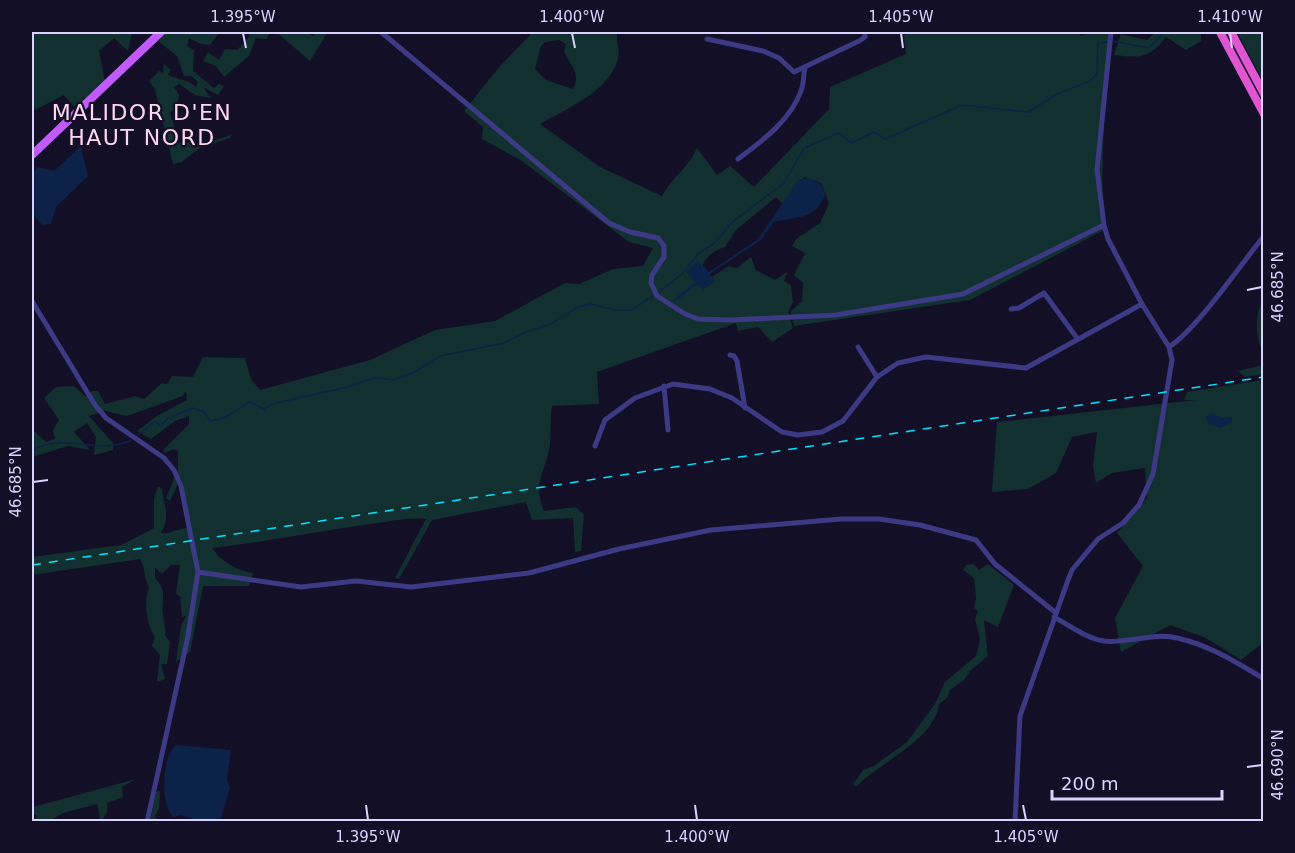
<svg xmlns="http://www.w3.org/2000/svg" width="1295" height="853" viewBox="0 0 1295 853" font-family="'DejaVu Sans',sans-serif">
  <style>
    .green { fill: #12302f; fill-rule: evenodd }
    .water { fill: #0c2248 }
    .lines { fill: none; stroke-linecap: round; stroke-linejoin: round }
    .stream { stroke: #0c2248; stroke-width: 1.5 }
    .minor { stroke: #3d3a85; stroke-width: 5 }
    .primary { stroke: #c25bff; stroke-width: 8 }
    .trunk { stroke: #e055d1; stroke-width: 8 }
    .rail { stroke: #00e5ff; stroke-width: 1.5; stroke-dasharray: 9 8; stroke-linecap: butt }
    .ticks { fill: none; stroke: #d9d4ff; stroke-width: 2 }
    .labels { text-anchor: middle; stroke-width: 4.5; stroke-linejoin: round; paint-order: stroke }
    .neighbourhood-label { font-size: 22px; letter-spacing: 1.5px; fill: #ffd6f0; stroke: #130f26 }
    .neatline { fill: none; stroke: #d9d4ff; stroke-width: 2 }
    .ticks-label { font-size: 15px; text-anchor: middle; fill: #d9d4ff }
  </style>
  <rect width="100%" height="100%" fill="#130f26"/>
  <path class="green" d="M32 32H131L132 33 128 51 114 38 99 51 105 82 74 107 64 95 35 110 32 100Z
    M162 32H220L210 45 201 44 189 38 187 46 194 50 193 71 214 88 219 84 224 86 218 95 203 87 211 98 195 95 179 84 174 87 179 95 177 107 170 112 179 143 189 142 192 147 231 135 230 138 198 149 182 162 173 164 155 89 149 81 159 71 163 73 164 64 171 70 168 75C178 80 188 79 196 87L198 82 191 76H184L177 56 159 42Z
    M249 32H270L267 39 256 38 249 56 224 77 216 66 203 61 208 52 219 60 225 49 237 50 249 37Z
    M276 32H305L313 36 317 32H328L310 61Z
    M533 32H617C616 41 620 50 618 59 608 93 567 108 540 124L600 167 662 196C673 176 687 170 697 148L717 175 730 166 754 187 829 109 830 87 906 54 904 35 914 32H1078L1081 36 1090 32H1113C1104 98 1100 164 1104 230L970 300 794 326 791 311 802 301 803 283 794 275 805 253 792 246 796 239 820 223 829 203 821 183 804 177 787 208 776 197 736 230 725 247C708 252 703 261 698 278L702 283 729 266 737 268 751 257 756 270 775 280 787 272 784 281 791 285 793 302 788 312 793 328 772 342 758 327 738 331 736 323 597 372 599 404 552 406C550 419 551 433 550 445 546 471 532 483 544 511L575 507 584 514 581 551 575 552 573 518 532 520 526 502 432 520 399 579 395 578 426 519C408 517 388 522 371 524 317 531 266 542 212 548 222 562 236 570 253 573L249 586H203L190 652 176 662 181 626 186 616 182 617 180 596 176 594 180 565H171L162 574 155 568V578C168 591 161 600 163 615 164 623 166 627 165 635L170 642 167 664H161L165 679 157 682 160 655 152 646 155 638C147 622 143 605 149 587 143 578 146 568 140 559L32 575V557L121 545 154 528V499L158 486 162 489C164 508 171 514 161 533 172 534 179 527 191 528L181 477 170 501 166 498 178 469V451L173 449 165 453 163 450 189 424V416L175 421 151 439 137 431 157 416 187 400 186 391 183 396 127 416 105 411 89 416 113 443V450L94 455 96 437 87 423 74 432 90 450 68 446 32 457 34 431 46 442 55 439 53 430 59 420 44 398 56 387 74 386 86 397 92 391H98L105 404 135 396 144 399 162 383 167 384 172 376 193 377 203 357 245 358 251 379 260 390 370 360 435 330 495 321 565 283 579 284 613 269 643 266 653 248 629 242 522 161 482 139 483 127 464 111 500 66ZM559 40 566 44 564 52C571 66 581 74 573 89L546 80 535 69 541 46 545 42Z
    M1156 32H1201V41L1186 50 1166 37C1149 59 1140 58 1114 55L1121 34 1147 40Z
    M1237 32H1263V81Z
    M1263 302V354C1257 341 1253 314 1263 302Z
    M1263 365V374L1245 377 1238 371Z
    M1263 380V643L1241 660 1206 638 1170 625 1121 652 1115 618 1143 566 1117 533 1147 498 1145 468 1112 473 1096 483 1093 466 1097 432 1072 437 1056 473 1028 489 992 492 997 422 1196 400H1184L1187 392Z
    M974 564 979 570 988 564 1014 585 998 627 984 620 988 656 970 671 964 680 950 690 947 698 939 704C935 740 878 763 856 787L853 784 863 770 874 766 907 742 935 704 945 682 976 656 980 639 975 619 978 611 974 608 976 598 974 578 963 570 966 565Z
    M136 779 122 787 123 797 107 803V812L102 821H98L100 816 97 804 63 813 49 821H34L37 816 32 814 33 807Z
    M160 791 159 809 155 816 158 821 150 822 156 792Z"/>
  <path class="water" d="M81 146 88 176 56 207 51 224 42 225 32 213V173L38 167 54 171Z
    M799 179H812L823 186 825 196C814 221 795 216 774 222L761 240 710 274 715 281 703 290 697 284 675 302 673 300 695 282 686 271 698 261 709 272 758 239Z
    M1210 413 1221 417H1232V422L1220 428 1208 423 1206 418Z
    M177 745 231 750 227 779 230 788 220 821H199L181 815 174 817C159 807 162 753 177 745Z"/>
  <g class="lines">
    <path class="stream" d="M1112 41 1149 48 1164 32
      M658 293 683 273 699 253 715 243 731 223 784 183 804 148 839 133 851 143 874 132 885 139 962 105 1028 112 1057 94 1090 81 1097 74 1098 43 1107 42
      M136 437 155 421 161 426 167 419 193 408 204 412 210 421 224 418 250 402 264 409 272 404 343 388 374 378 393 380 415 372 440 356 504 343 526 332 551 324 578 307 590 304 614 310H631L653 296
      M32 451C63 431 98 456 132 440"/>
    <path class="minor" d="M381 32 609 223 630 232 658 238 664 246V257L652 275 651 283 657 296 685 314 698 319 730 320 836 315 963 294 1104 225
      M707 39 763 51 779 58 794 72 859 41 865 37V32
      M738 159C762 141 790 121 801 91 804 84 803 76 805 68
      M32 301 95 405 106 418 164 458 174 470 181 486 198 572 188 636 147 822
      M1011 309 1019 308 1044 293 1077 338
      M858 347 877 377
      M1169 347C1197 329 1241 264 1264 236
      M730 355 734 356 737 361 745 408
      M664 386 668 430
      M595 446 605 420 635 398 673 384 710 389 732 398 782 432 798 435 822 432 843 421 877 377 898 363 926 357 1026 368 1142 304
      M198 572 301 587 356 581 411 587 529 573 619 549 711 530 841 519H879L920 525 976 540 995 564 1056 613
      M1054 617C1070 626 1086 638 1104 641 1128 644 1153 632 1177 638 1209 645 1236 662 1264 679
      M1015 822 1020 716 1068 580 1072 570 1098 539 1123 523 1139 505 1153 474 1172 360 1169 347 1142 304 1108 239 1104 225 1097 170 1111 32"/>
    <path class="primary" d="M32 155 161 32"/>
    <path class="trunk" d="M1220 32 1264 114
      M1231 32 1264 94"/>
    <path class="rail" d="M32 565 1264 377"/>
  </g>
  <path class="ticks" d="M243 33 246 48M572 33 575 48M901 33 903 48M1230 33 1232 48M1247 290 1262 287M33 482 48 480M1247 767 1262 765M366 805 368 820M695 805 697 820M1023 805 1026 820"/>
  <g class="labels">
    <g class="neighbourhood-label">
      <text x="142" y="120">MALIDOR D'EN<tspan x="142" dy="25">HAUT NORD</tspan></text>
    </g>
  </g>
  <rect width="1295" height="853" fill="none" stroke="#130f26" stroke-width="66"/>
  <path d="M1052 790v9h170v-9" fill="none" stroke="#d9d4ff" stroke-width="3"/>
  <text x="1061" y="790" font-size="18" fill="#d9d4ff" stroke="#130f26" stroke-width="4.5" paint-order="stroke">200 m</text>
  <rect x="33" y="33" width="1229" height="787" class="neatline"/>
  <g class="ticks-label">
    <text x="243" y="22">1.395°W</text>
    <text x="572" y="22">1.400°W</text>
    <text x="901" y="22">1.405°W</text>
    <text x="1230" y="22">1.410°W</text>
    <text transform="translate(1278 287) rotate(-90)" y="5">46.685°N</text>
    <text transform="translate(16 482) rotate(-90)" y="5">46.685°N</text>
    <text transform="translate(1278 765) rotate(-90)" y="5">46.690°N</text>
    <text x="368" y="842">1.395°W</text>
    <text x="697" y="842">1.400°W</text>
    <text x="1026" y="842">1.405°W</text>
  </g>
</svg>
